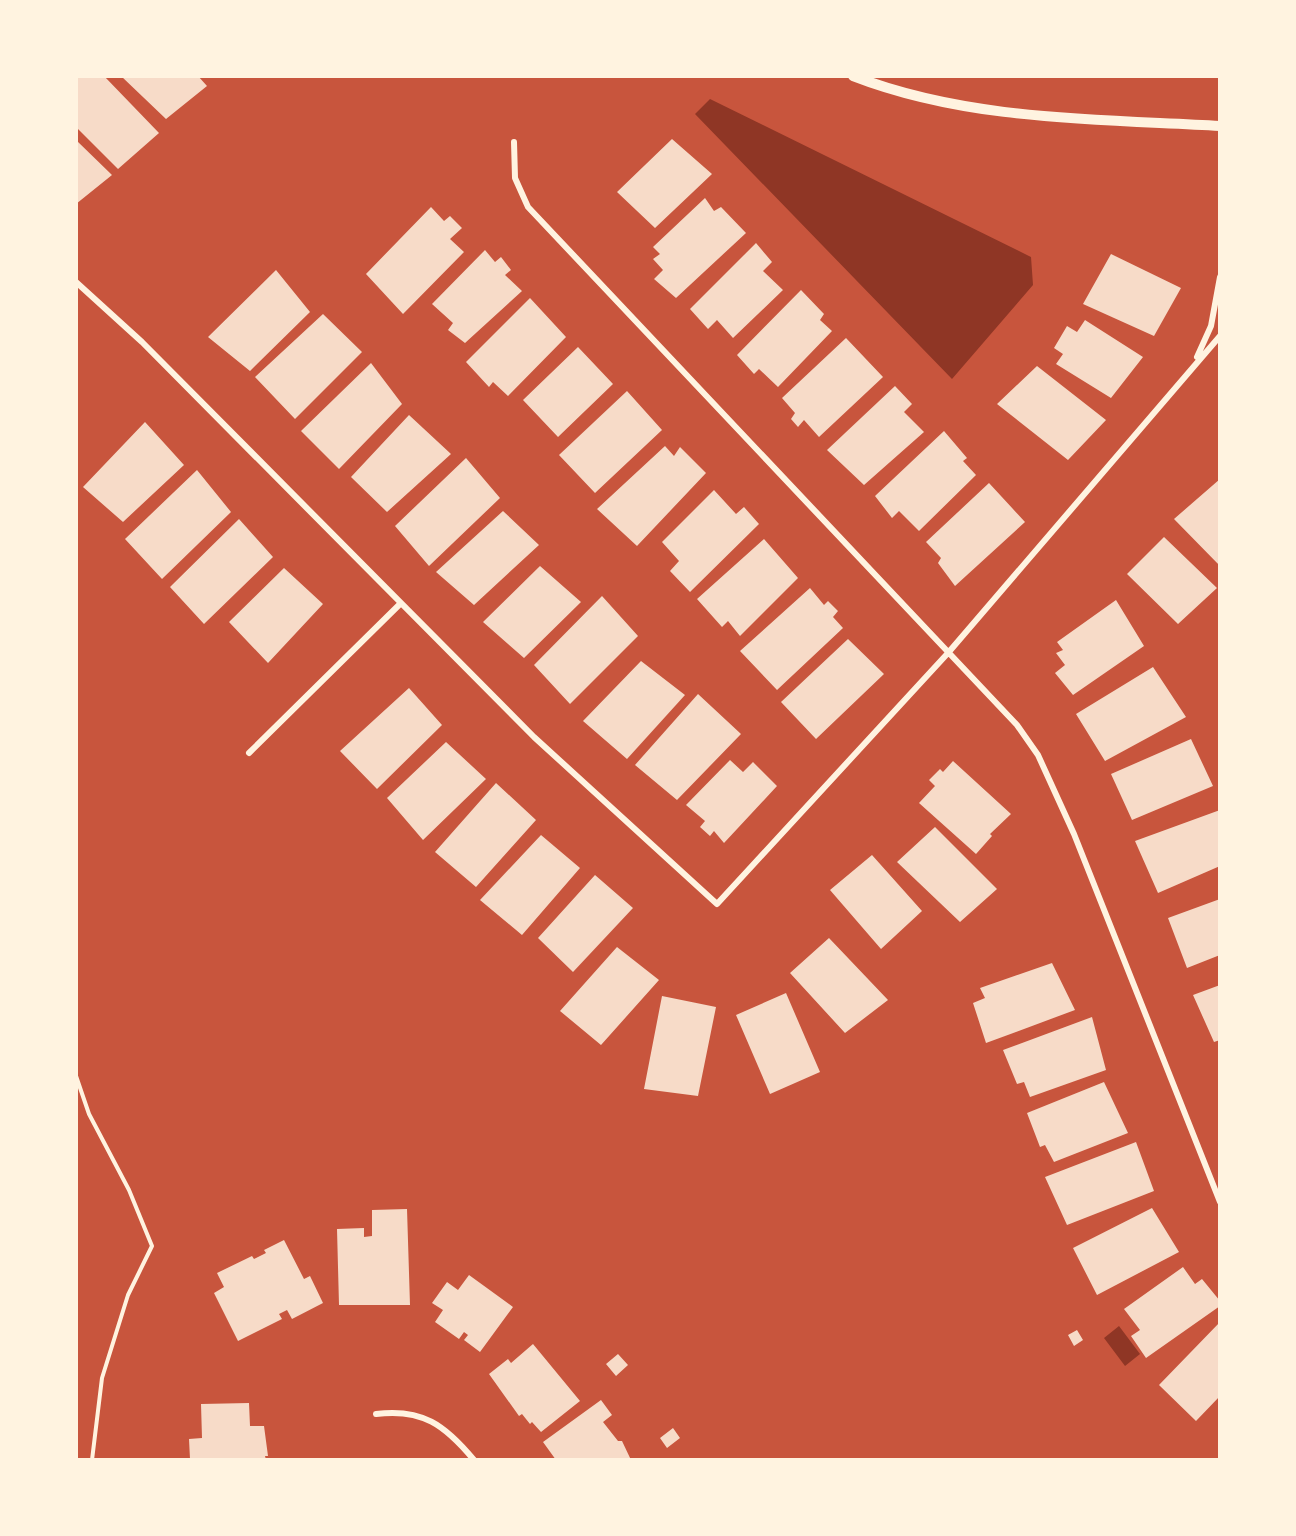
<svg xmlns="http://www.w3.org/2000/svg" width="1296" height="1536" viewBox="0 0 1296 1536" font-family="'Open Sans',sans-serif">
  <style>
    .water { fill: #8f3625 }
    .building { fill: #f7dbc8 }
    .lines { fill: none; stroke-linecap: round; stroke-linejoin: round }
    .path { stroke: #fff3e0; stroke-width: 4 }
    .minor { stroke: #fff3e0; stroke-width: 6 }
    .tertiary { stroke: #fff3e0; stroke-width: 10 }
  </style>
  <rect width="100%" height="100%" fill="#c8553d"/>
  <path class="water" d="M710 99 1031 257 1033 285 952 379 695 114Z
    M1119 1326 1140 1354 1125 1366 1104 1338Z"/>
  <path class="building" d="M76 76H104L159 133 118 169 76 127Z
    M121 76H198L207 86 166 119Z
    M672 139 712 174 655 228 617 192Z
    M76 140 112 175 76 204Z
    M705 198 714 211 721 207 746 233 676 298 654 279 663 270 653 259 660 254 653 247Z
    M431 207 444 221 450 216 462 228 450 239 464 252 403 314 366 274Z
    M756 243 772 262 763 271 783 290 733 338 717 320 708 329 690 309Z
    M485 250 495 262 501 257 511 270 505 275 522 291 465 343 448 330 453 323 432 304Z
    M1111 254 1181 288 1154 336 1083 304Z
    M276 270 310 312 250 371 208 337Z
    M801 290 824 314 820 320 832 331 778 387 759 369 754 374 737 355Z
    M530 298 566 337 508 396 493 382 489 387 466 362Z
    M323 314 362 352 295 419 255 377Z
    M1085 320 1143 357 1111 398 1056 364 1063 354 1054 348 1067 326 1077 332Z
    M846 338 883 377 819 437 804 420 798 427 791 419 795 413 782 398Z
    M578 347 613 384 558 437 523 400Z
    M371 363 402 404 339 469 301 431Z
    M1037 366 1106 420 1068 460 997 404Z
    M895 386 912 404 904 412 924 432 864 485 827 450Z
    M627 391 662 430 595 493 559 455Z
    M409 415 451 454 387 512 351 477Z
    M145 422 184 465 123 522 83 487Z
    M944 431 967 458 963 461 976 475 919 531 899 511 892 518 875 496Z
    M665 446 674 456 680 447 706 473 637 546 597 509Z
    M466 458 500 498 429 566 395 526Z
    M197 470 231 512 162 579 125 539Z
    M1220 479V566L1174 519Z
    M989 483 1025 522 955 586 938 563 941 558 926 542Z
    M714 490 736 514 744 507 759 524 690 592 670 571 679 561 662 542Z
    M503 511 539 545 474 605 436 572Z
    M239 519 273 557 204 624 170 587Z
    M1164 537 1217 588 1178 624 1127 574Z
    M764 539 798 578 740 636 728 621 722 627 697 599Z
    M540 566 581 602 524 658 483 622Z
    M284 568 323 604 268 663 229 622Z
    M810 588 824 605 828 601 838 611 833 617 843 628 777 690 740 651Z
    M602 596 638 636 570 704 534 665Z
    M1116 600 1144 646 1073 695 1055 673 1065 665 1056 653 1063 650 1057 642Z
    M848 639 884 674 816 739 781 702Z
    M641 661 685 695 627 759 583 721Z
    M1153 667 1186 717 1105 761 1076 714Z
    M409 688 442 725 377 789 340 751Z
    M698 694 741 734 677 800 635 765Z
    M1191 739 1213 786 1132 820 1111 774Z
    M446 742 486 779 423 840 387 798Z
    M730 760 743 772 753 762 777 786 724 843 714 831 710 836 700 827 705 821 686 805Z
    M953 761 1011 814 990 834 992 836 976 854 919 803 935 786 929 780 940 769 943 772Z
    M496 783 536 820 476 887 435 852Z
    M1220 810V866L1158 893 1135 841Z
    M935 827 997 889 960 922 897 862Z
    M541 835 580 868 522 935 480 900Z
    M872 855 922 911 881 949 830 890Z
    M595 875 633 908 573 972 538 938Z
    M1220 899V955L1187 968 1168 918Z
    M829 938 888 1000 845 1033 790 973Z
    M617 947 659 980 601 1045 560 1011Z
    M1052 963 1075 1010 986 1043 973 1003 985 998 980 988Z
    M1220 985V1040L1214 1042 1193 995Z
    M786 993 820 1072 770 1094 736 1015Z
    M662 996 716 1007 698 1096 644 1089Z
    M1092 1017 1106 1070 1030 1097 1024 1082 1017 1084 1003 1050Z
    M1104 1082 1128 1133 1054 1162 1045 1145 1040 1147 1027 1113Z
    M1136 1142 1154 1191 1067 1225 1045 1177Z
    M1152 1208 1179 1252 1097 1295 1073 1248Z
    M407 1209 410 1305H339L337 1229 364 1228V1237L372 1236V1210Z
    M284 1240 304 1279 310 1276 323 1303 292 1319 287 1310 279 1314 282 1319 238 1341 214 1293 224 1287 217 1273 252 1256 254 1259 266 1253 264 1250Z
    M1183 1267 1195 1284 1202 1279 1220 1301V1306L1146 1358 1131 1336 1140 1330 1124 1309Z
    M469 1275 513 1307 480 1352 464 1340 468 1335 464 1332 459 1339 435 1322 443 1310 432 1303 447 1282 458 1290Z
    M1220 1322V1396L1196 1421 1159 1385Z
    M1077 1330 1083 1340 1074 1346 1068 1335Z
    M533 1344 580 1401 541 1432 532 1422 530 1424 522 1414 519 1416 489 1374 508 1359 511 1363Z
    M618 1354 628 1365 616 1376 606 1364Z
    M601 1400 612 1415 603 1422 618 1441H622L631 1460H556L543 1442Z
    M249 1403 250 1426H264L268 1456H265L266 1460 190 1459 189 1439 202 1438 201 1404Z
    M673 1428 680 1438 667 1448 660 1438Z"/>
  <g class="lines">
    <path class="path" d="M76 1076 89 1114 129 1190 152 1246 128 1295 102 1378 92 1460"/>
    <path class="minor" d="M514 142 515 178 528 207 1017 725 1038 755 1074 834 1220 1202
      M76 282 142 342 534 737 717 904 948 653 1220 336
      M1197 357 1211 326 1220 277
      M249 753 400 604
      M376 1414C422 1408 445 1425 474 1460"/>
    <path class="tertiary" d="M853 76C969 121 1098 119 1220 126"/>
  </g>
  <rect width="1296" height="1536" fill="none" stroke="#fff3e0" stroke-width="156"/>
</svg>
